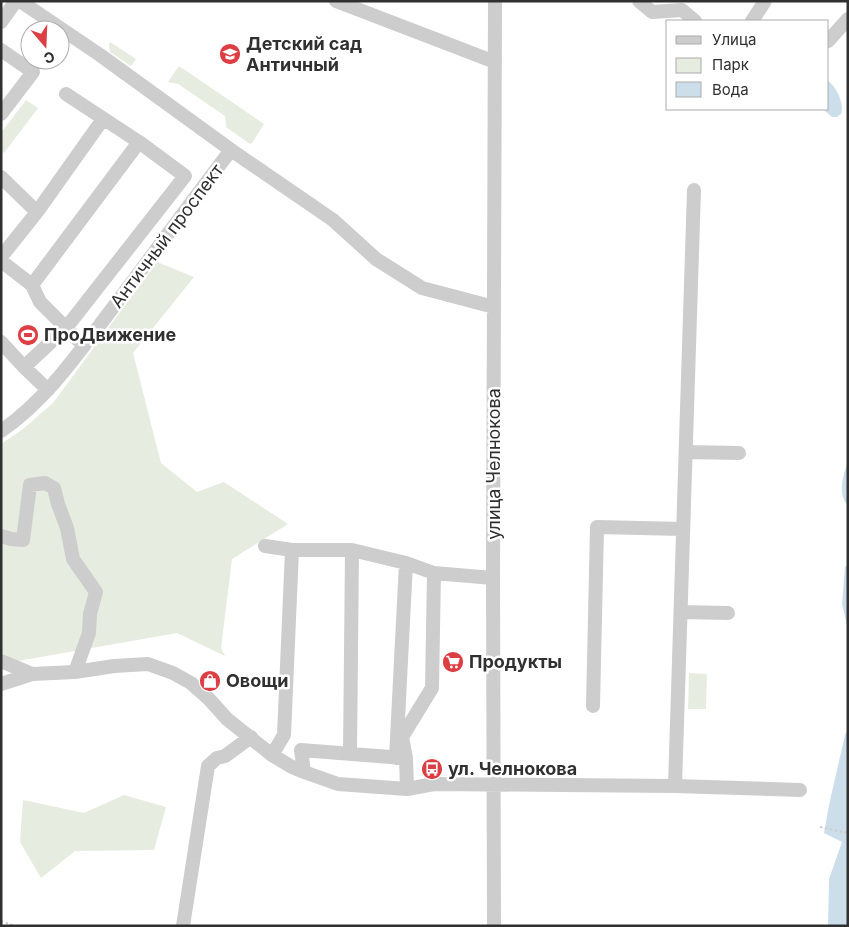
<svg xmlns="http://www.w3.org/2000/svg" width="849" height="927" viewBox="0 0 849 927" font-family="Inter,sans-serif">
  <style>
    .green { fill: #e6ecdf }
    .water { fill: #cddeeb }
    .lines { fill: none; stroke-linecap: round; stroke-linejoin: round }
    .path { stroke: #cdcdcd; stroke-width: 2; stroke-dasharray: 2.5 2.5; stroke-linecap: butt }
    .minor { stroke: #cdcdcd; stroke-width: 14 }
    .labels { text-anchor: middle; stroke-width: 5; stroke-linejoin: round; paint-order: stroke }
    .poi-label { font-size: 18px; font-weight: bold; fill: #303030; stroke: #fff; text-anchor: start }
    .street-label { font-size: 18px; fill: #303030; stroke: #fff }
  </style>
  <rect width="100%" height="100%" fill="#fff"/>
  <path class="green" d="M110 42 136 59 131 66 110 52 109 45Z
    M179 66 264 124 252 143 250 144 226 127 225 116 178 84 168 82Z
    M26 100 38 108 4 153 1 151V133Z
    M157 262 194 277 133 353 161 463 197 492 224 482 288 524 232 559 221 648 225 656 177 633 18 661 1 653V444L23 429 53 403Z
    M689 673 707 674 706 709H688Z
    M124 795 166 807 154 850 75 851 41 878 20 842 23 800 84 813Z"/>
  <path class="water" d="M828 81C836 86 845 104 841 114L837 117H832L823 109H828Z
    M848 462V506C837 493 843 476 848 462Z
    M848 564V629L842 604 845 567Z
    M848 729V926H828L829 879 842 842 824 833 829 805 845 735Z"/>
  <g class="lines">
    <path class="path" d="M820 827 848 833
      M1 921 15 926"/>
    <path class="minor" d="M20 1 100 55 231 150 333 220 376 259 422 288 494 307
      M336 1 495 62
      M639 1 652 12 682 10 695 21
      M752 21 765 1
      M1 22 16 1
      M828 41 848 19
      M1 50 33 72 1 114
      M66 94 139 142
      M139 142 185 176 66 328 40 302 32 285Z
      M1 177 37 212 1 257
      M37 212 103 119
      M1 261 32 285
      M1 342 24 367 48 390
      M24 367 66 328 84 346
      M1 431C48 399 81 349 115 305 154 253 192 201 231 150
      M686 452 739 453
      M1 536 11 539 23 540 30 485 45 483 54 488 58 504 67 528 73 559 96 592 90 614 89 633 75 672
      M265 546 292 550H352
      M681 612 728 613
      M1 661 32 674 75 672 114 666 148 664 173 673 191 683 209 699 227 719 272 755 292 767 304 772 338 784 407 789 434 784 675 786 800 790
      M1 684 32 674
      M593 706 597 527 683 529
      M350 754 352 550 406 563 434 573
      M272 755 284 735 292 550
      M396 758 406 563
      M304 772 301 750 403 758
      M675 786 694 190
      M407 789 406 758 402 737 432 688 434 573 493 578
      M183 926 208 766 217 758 225 756 251 737
      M494 926 493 578 495 1"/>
  </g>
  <defs>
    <g id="school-disc" transform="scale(1.125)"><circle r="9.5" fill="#dc3e43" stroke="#fff"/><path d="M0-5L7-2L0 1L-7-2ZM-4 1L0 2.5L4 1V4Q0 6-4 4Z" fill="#fff"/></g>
    <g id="stadium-disc" transform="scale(1.125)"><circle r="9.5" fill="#dc3e43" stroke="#fff"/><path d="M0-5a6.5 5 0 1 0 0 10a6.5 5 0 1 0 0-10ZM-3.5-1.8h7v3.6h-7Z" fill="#fff"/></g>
    <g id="supermarket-disc" transform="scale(1.125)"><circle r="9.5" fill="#dc3e43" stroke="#fff"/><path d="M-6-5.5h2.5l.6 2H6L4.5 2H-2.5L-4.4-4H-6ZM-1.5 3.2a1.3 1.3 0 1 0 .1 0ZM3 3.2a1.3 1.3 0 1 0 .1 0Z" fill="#fff"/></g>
    <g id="shop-disc" transform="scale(1.125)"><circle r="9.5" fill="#dc3e43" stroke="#fff"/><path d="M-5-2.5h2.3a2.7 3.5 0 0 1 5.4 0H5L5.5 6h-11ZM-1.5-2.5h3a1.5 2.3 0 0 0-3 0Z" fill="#fff"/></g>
    <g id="bus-disc" transform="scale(1.125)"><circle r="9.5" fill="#dc3e43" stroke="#fff"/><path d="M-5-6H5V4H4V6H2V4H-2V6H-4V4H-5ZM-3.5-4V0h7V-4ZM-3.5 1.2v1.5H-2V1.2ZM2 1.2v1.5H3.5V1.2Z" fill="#fff"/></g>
  </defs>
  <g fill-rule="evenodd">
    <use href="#school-disc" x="230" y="54"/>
    <use href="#stadium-disc" x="28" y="335"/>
    <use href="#supermarket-disc" x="453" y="662"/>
    <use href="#shop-disc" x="210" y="681"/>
    <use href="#bus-disc" x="432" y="769"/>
  </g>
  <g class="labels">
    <g class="poi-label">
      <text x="246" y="50">Детский сад<tspan x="246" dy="21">Античный</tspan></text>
      <text x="44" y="341">ПроДвижение</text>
      <text x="469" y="668">Продукты</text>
      <text x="226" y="687">Овощи</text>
      <text x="448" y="775">ул. Челнокова</text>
    </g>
    <g class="street-label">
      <text transform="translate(167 236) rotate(-53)" y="6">Античный проспект</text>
      <text transform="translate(494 464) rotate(-90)" y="6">улица Челнокова</text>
    </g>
  </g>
  <rect width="849" height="927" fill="none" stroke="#303030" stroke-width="5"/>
  <rect x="666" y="20" width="162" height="90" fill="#ffffff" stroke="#acacac"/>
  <rect x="676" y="36" width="25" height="8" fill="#cdcdcd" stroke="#acacac"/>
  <text x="712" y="45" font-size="15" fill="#303030">Улица</text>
  <rect x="676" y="58" width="25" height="15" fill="#e6ecdf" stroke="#acacac"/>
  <text x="712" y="70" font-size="15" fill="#303030">Парк</text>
  <rect x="676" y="82" width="25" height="15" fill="#cddeeb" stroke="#acacac"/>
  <text x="712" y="95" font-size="15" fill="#303030">Вода</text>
  <g transform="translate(45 45) rotate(161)"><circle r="24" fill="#ffffff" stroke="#acacac"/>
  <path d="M0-4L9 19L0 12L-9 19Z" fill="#dc3e43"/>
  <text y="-8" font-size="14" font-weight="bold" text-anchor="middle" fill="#303030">С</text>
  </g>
</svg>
